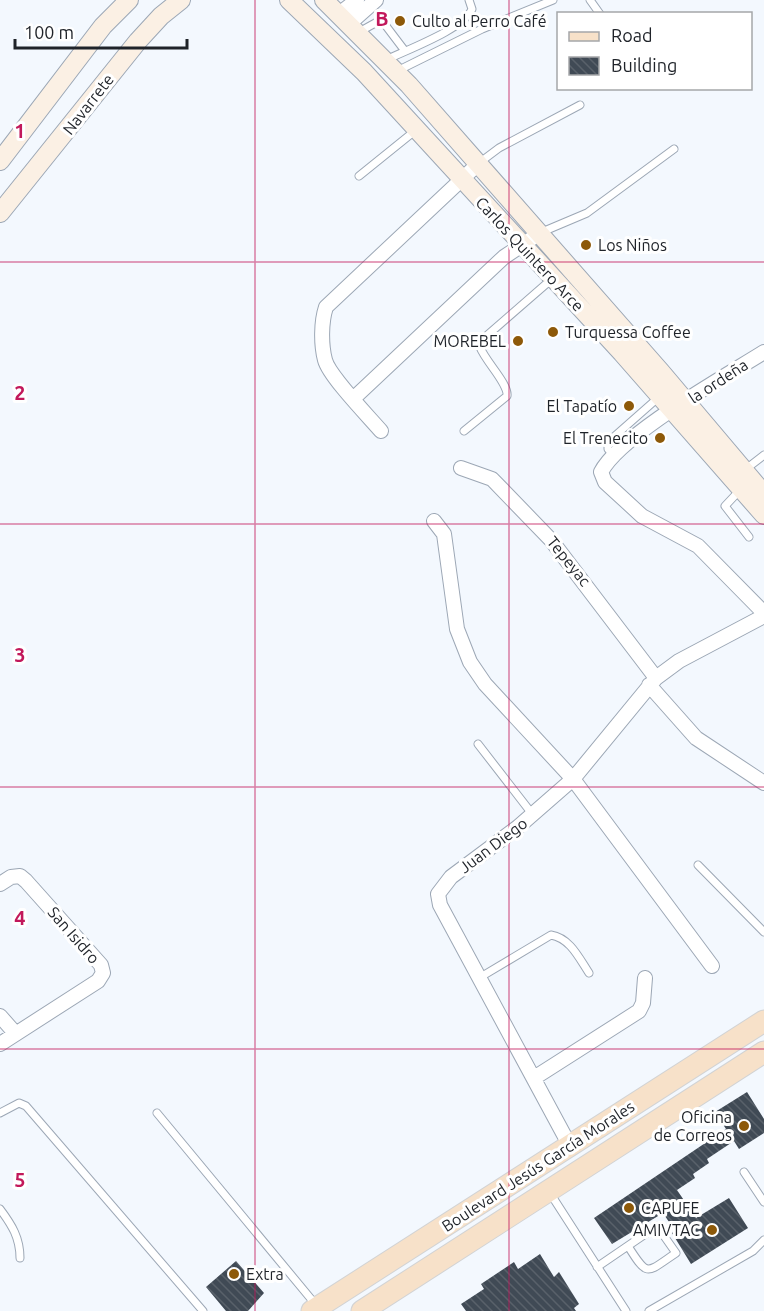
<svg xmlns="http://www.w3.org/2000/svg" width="764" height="1311" viewBox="0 0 764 1311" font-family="Ubuntu,sans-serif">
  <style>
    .building { fill: url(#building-back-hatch) }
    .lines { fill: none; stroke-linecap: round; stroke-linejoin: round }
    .lane-casing { stroke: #9ca7b5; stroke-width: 9 }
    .street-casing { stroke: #9ca7b5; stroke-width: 16 }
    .secondary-casing { stroke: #9ca7b5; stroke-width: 20 }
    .primary-casing { stroke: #d2d3d4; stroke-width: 23 }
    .lane { stroke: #fff; stroke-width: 7 }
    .street { stroke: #fff; stroke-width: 14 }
    .secondary { stroke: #fbf0e4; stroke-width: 18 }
    .primary { stroke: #f7e1c9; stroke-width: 21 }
    .grid { fill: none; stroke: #c2185b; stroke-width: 1.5; stroke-opacity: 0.55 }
    .poi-dot { fill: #8d5909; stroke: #fff; stroke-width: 2 }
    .labels { text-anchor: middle; stroke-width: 6; stroke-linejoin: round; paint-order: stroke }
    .poi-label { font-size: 16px; fill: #1f2329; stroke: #fff; text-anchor: start }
    .street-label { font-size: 16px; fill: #1f2329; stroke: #fff }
    .grid-label { font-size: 20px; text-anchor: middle; font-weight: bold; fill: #c2185b; stroke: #fff; stroke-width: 6; stroke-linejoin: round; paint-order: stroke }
  </style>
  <defs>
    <pattern id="building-back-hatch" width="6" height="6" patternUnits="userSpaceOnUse" patternTransform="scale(1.5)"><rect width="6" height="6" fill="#404a55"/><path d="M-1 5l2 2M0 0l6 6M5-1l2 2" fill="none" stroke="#59616a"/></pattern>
  </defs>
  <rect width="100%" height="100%" fill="#f3f8fe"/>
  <path class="building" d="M747 1092 764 1119V1133L739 1149 734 1141 707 1159 709 1163 693 1174 695 1178 677 1190 696 1218 729 1198 748 1228 691 1264 672 1233 675 1231 663 1213 612 1244 594 1218 726 1129 715 1112Z
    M540 1254 554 1277 559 1272 579 1304 574 1308 576 1311H466L461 1304 484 1289 481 1284 514 1262 518 1269Z
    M236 1261 264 1293 248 1311H226L206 1287Z"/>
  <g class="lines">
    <g class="lane-casing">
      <path id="lane" d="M590 0 600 14
        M359 32 377 22H383L405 51
        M386 60C406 50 464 29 472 9L469 0
        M397 71 482 29 553 0
        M479 163 499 148 580 105
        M359 176 416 130
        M542 232 587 213 674 149
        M464 431 507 396C509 384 485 361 480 347L483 339 553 278
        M614 456 608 449V442L659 397
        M746 469 764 455
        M741 489 725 506 749 537
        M478 744 533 815
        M698 865 764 932
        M479 978 551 935C570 938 579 958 589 973
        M0 1113 19 1103 26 1106 203 1311
        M157 1113 316 1305
        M744 1172 764 1202
        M550 1193 626 1311
        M0 1209C12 1225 20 1238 20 1258
        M597 1267 657 1226 676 1253C646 1273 648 1278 628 1246
        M649 1311 753 1251 764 1240"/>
    </g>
    <g class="street-casing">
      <path id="street" d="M339 14 357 0
        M349 24 376 0
        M764 352C726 376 620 435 601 472L605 482 642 516 698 546 764 613
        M354 398 504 257 540 233
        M381 431C369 417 329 376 325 360 321 345 321 322 326 307L477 165
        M461 468 492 479 551 540 656 678
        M434 521 444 534 457 629 470 662 485 684 573 779 712 966
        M649 685 696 738 764 783
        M0 884 11 877 20 876 26 881 101 965 103 973 98 981 0 1044
        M0 1016 15 1033
        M534 1078 639 1011 643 1003 645 978
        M570 1146 440 905 438 894 451 877 518 827 573 779 656 678 679 661 764 616"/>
    </g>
    <g class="secondary-casing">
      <path id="secondary" d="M289 0 364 72 622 353 764 515
        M324 0 409 85 661 372 764 494
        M0 161 103 26 129 0
        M0 213 138 41 161 16 181 0"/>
    </g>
    <g class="primary-casing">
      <path id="primary" d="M312 1311 764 1021
        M362 1311 764 1052"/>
    </g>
    <use href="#lane" class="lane"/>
    <use href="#street" class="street"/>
    <use href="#secondary" class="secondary"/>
    <use href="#primary" class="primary"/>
  </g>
  <path class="grid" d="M255 0V1311M509 0V1311M0 262H764M0 524H764M0 787H764M0 1049H764"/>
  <g class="poi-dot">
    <circle cx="400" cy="21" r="6"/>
    <circle cx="586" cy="245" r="6"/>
    <circle cx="553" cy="332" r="6"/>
    <circle cx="518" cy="341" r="6"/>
    <circle cx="629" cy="406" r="6"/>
    <circle cx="660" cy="438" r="6"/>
    <circle cx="744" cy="1126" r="6"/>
    <circle cx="629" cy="1208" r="6"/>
    <circle cx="712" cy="1230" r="6"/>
    <circle cx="234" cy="1274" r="6"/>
  </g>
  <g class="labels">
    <g class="poi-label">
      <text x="412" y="27">Culto al Perro Café</text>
      <text x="598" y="251">Los Niños</text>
      <text x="565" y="338">Turquessa Coffee</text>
      <text x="506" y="347" text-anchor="end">MOREBEL</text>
      <text x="617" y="412" text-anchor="end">El Tapatío</text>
      <text x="648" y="444" text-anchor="end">El Trenecito</text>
      <text x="732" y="1123" text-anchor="end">Oficina<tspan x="732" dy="18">de Correos</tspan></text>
      <text x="641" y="1214">CAPUFE</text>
      <text x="700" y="1236" text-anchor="end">AMIVTAC</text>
      <text x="246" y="1280">Extra</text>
    </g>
    <g class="street-label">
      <text transform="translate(88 104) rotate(-52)" y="6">Navarrete</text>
      <text transform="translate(530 254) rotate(47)" y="6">Carlos Quintero Arce</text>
      <text transform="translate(718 381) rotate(-33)" y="6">la ordeña</text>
      <text transform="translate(569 561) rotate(51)" y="6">Tepeyac</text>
      <text transform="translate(493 845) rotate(-37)" y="6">Juan Diego</text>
      <text transform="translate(74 935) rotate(49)" y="6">San Isidro</text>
      <text transform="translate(538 1166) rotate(-33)" y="6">Boulevard Jesús García Morales</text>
    </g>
  </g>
  <g class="grid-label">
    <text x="382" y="26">B</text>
    <text x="20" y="138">1</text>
    <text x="20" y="400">2</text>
    <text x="20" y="662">3</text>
    <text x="20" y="925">4</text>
    <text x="20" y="1187">5</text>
  </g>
  <rect x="557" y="12" width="195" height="78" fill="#ffffff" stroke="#a5a7a9" stroke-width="1.5"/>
  <rect x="569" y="32" width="30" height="9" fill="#f7e1c9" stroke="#a5a7a9" stroke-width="1.5"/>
  <text x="611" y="42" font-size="18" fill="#1f2329">Road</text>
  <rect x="569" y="57" width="30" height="18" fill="url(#building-back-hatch)" stroke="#a5a7a9" stroke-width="1.5"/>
  <text x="611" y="72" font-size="18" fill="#1f2329">Building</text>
  <path d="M15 39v9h172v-9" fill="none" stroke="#1f2329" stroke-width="3"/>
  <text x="24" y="39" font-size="18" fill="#1f2329" stroke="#ffffff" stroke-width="4.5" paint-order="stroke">100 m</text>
</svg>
